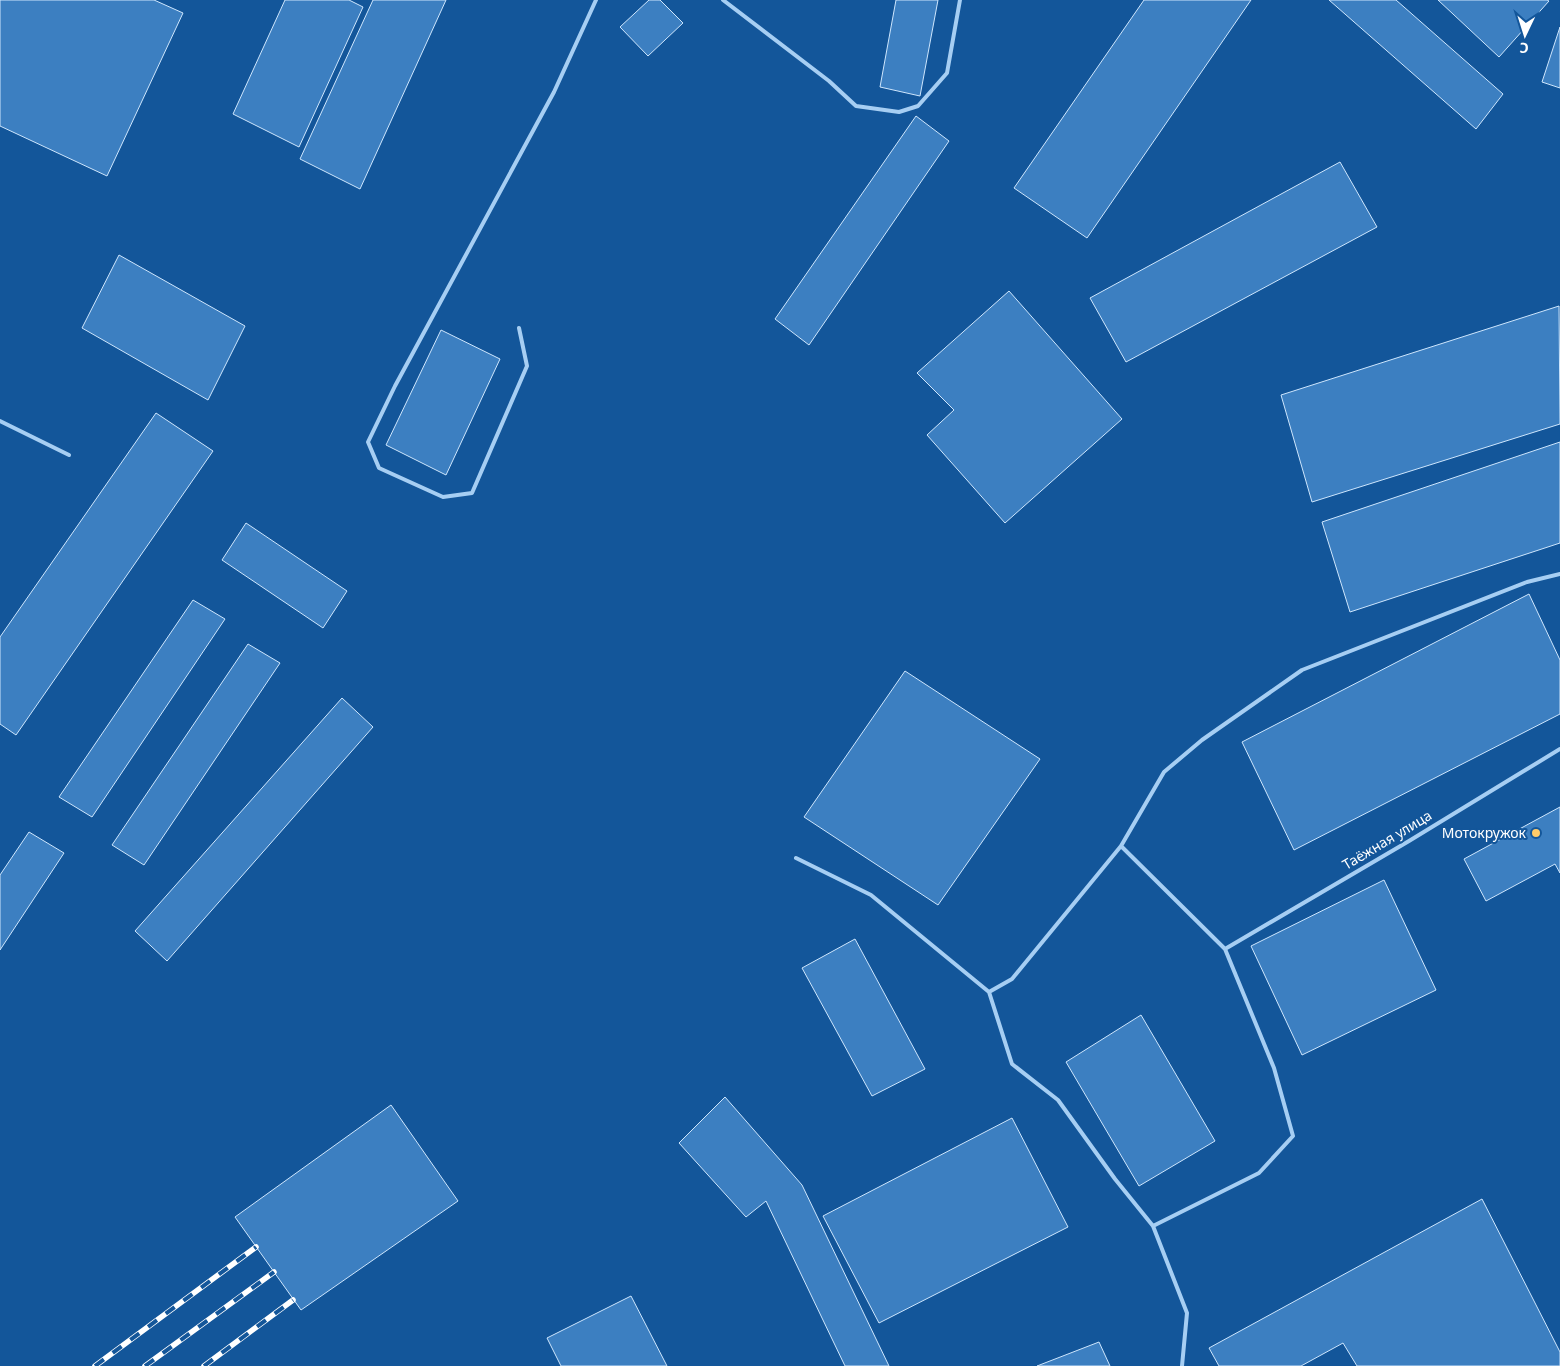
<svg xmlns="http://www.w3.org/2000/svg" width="1560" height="1366" viewBox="0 0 1560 1366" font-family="'Noto Sans',sans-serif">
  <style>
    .building { fill: #3c7fc1; stroke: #cee6fd }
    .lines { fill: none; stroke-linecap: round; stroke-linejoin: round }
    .lane { stroke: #a6cef3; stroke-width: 4 }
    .rail-casing { stroke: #fff; stroke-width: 5.5 }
    .rail { stroke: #13569a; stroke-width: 4; stroke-dasharray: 11; stroke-linecap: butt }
    .poi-dot { fill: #ffcb69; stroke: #13569a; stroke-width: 2 }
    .labels { text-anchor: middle; stroke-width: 4; stroke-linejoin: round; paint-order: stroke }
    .poi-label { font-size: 14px; fill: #fff; stroke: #13569a; text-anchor: end }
    .street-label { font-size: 14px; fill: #fff; stroke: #13569a }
  </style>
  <rect width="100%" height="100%" fill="#13569a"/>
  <path class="building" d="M0 0H154L183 13 107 176 0 126Z
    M285 0H349L363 7 299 147 233 114Z
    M373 0H446L360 189 300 159Z
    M649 0H660L683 23 648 56 620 27Z
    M896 0H938L920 96 880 87Z
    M1144 0H1251L1087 238 1014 188Z
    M1329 0H1396L1503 94 1476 129Z
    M1438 0H1547L1549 1 1499 57Z
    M1560 27V88L1542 82Z
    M916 116 949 141 809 345 775 319Z
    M1340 162 1377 227 1126 362 1090 298Z
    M119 255 245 326 208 400 82 328Z
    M1009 291 1122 419 1005 523 927 435 954 410 917 373Z
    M1559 306 1560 424 1312 502 1281 395Z
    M441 330 500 359 446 475 386 445Z
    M156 413 213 451 16 735 0 724V637Z
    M1560 442V543L1350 612 1322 522Z
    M246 523 347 591 323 628 222 560Z
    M1529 594 1560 660V714L1294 850 1242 742Z
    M193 600 225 619 92 817 59 797Z
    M248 644 280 663 144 865 112 845Z
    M905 671 1040 759 938 905 804 817Z
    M342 698 373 727 167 961 135 931Z
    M1560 807V873L1555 864 1486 901 1464 859Z
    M29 832 64 853 0 950V875Z
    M1384 880 1436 990 1302 1055 1251 946Z
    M855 939 925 1069 872 1096 802 968Z
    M1141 1015 1215 1141 1139 1186 1066 1062Z
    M725 1097 802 1185 889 1366H845L766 1201 746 1217 679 1143Z
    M391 1105 458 1201 301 1310 235 1217Z
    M1012 1118 1068 1227 879 1323 823 1216Z
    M1482 1199 1560 1352V1366H1357L1343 1343 1301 1366H1219L1209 1348Z
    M631 1296 667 1366H561L547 1338Z
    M1099 1342 1110 1366H1037Z"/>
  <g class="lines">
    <path class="lane" d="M723 0 829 81 856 106 899 112 918 106 947 73 960 0
      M519 328 527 366 472 493 443 497 379 468 368 442 395 386 554 92 596 0
      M0 421 69 455
      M1121 846 1225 949 1274 1068 1293 1136 1259 1173 1153 1226
      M796 858 871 895 989 992 1012 979 1121 846 1164 772 1202 740 1302 670 1527 582 1560 574
      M1225 949 1409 841 1560 749
      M989 992 1012 1064 1058 1100 1115 1179 1153 1226 1187 1313 1182 1366"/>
    <g class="rail-casing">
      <path id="rail" d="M95 1366 256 1247
        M145 1366 274 1272
        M204 1366 293 1300"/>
    </g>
    <use href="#rail" class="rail"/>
  </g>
  <circle class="poi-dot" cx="1536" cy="833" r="5"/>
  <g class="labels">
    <g class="poi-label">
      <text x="1526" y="838">Мотокружок</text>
    </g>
    <g class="street-label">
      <text transform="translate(1387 840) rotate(-31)" y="5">Таёжная улица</text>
    </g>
  </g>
  <g transform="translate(1525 35) rotate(184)" stroke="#13569a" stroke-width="4" paint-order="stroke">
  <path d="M0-4L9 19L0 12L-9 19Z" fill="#ffffff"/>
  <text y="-8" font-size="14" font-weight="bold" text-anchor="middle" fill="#ffffff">С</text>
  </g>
</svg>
